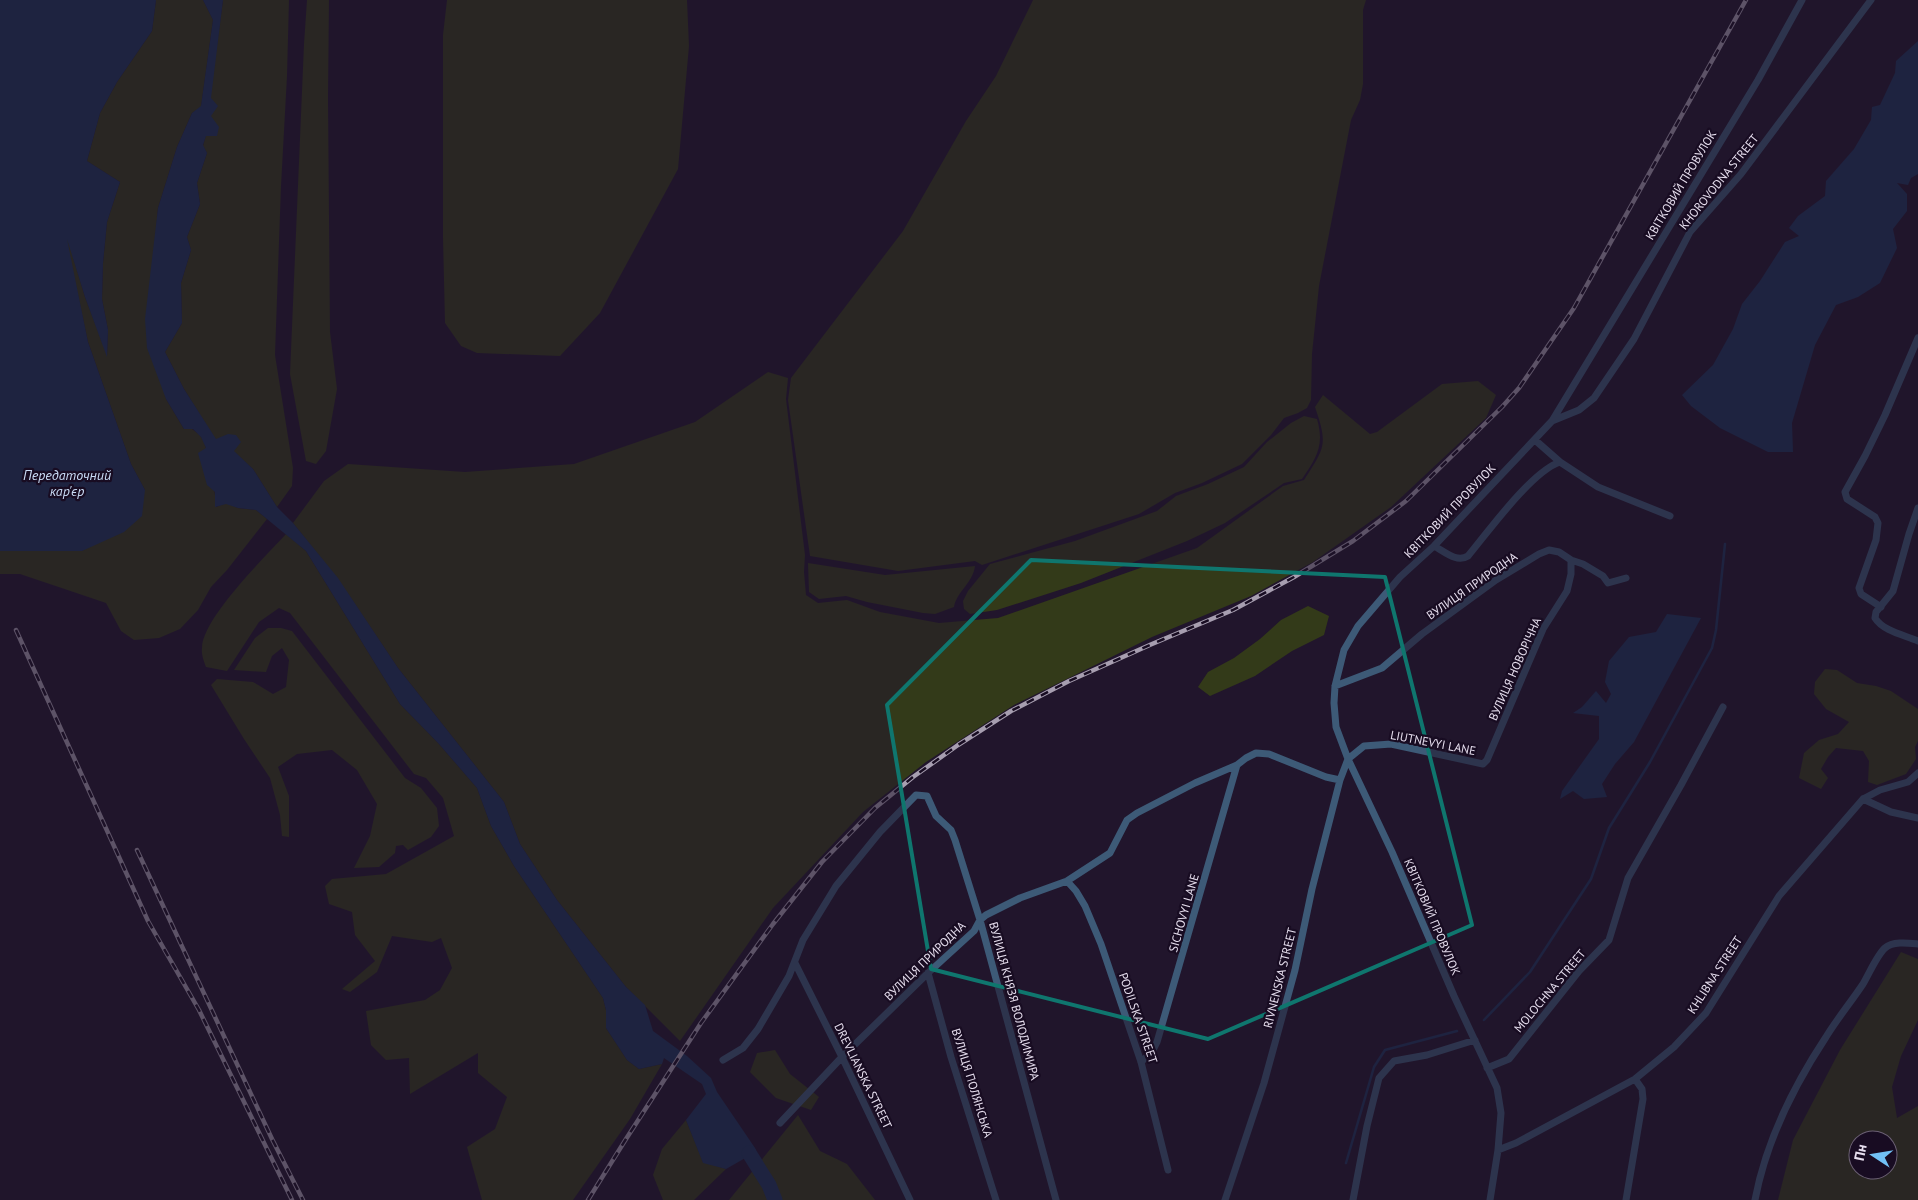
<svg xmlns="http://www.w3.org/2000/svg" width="1918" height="1200" viewBox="0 0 1918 1200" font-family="'PT Sans',sans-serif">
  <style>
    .green { fill: #333a19; fill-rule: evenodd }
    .water { fill: #1b3459 }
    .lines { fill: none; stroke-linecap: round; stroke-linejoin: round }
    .stream { stroke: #1b3459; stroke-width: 2.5 }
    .river { stroke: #1b3459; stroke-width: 15 }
    .street { stroke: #3d5a77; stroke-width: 7 }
    .rail-casing { stroke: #a79eb0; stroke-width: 4.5 }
    .rail { stroke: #180c22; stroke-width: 2.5; stroke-dasharray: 8; stroke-linecap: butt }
    .marked { fill: none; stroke: #0f766e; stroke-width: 4; stroke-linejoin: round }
    .labels { text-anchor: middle; stroke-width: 4.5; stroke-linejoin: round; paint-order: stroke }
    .street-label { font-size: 12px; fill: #e7dfef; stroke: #180c22 }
    .water-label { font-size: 14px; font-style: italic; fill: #c9dbf5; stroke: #180c22 }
  </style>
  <rect width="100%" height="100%" fill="#21152c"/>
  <path class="green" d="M156 0H203L213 20 201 107 192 113 177 147 158 208 154 251 166 399 184 429H192C195 431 199 434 201 437 210 450 215 491 216 507L226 503 238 508 256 510 267 519 227 570 211 587 198 610 180 629 159 638 134 640 121 631 106 603 20 574H0V551H82L145 490 131 464 88 342 67 244V237L85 297 107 355 108 330 102 299 103 263 107 222 120 182 87 161 100 113 117 82 152 31Z
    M223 0H289L287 76 281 186 275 355 293 468 292 486 277 507 253 469 233 451 216 440 184 389 165 352 182 323 181 283 191 250 187 237 200 204 197 183 207 153 203 146 211 116 210 98Z
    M307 0H329L328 98 330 332 337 389 326 451 316 464 306 461 290 374 304 44Z
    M447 0H687L689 46 678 169 600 313 560 356 477 353 461 346 445 323 443 238V35Z
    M1033 0H1366L1363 10V84L1360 100 1351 120 1319 286 1312 354 1311 400 1307 408 1298 413 1284 418 1271 435 1242 464 1202 483 1175 493 1139 514 982 565 975 561 898 571 810 556 788 400 791 378 903 231 966 121 996 76Z
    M768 372 788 378 786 399 805 555 804 572 806 595 818 603 847 600 880 612 939 623 998 618 1197 548 1283 486 1304 480C1325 447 1328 445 1315 407L1323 395 1370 434 1377 432 1442 384 1478 381 1496 395 1486 418 1391 507 1313 562 1251 596 1152 637 1014 705 926 762 863 812 773 908 680 1041 626 987 557 900 520 844 504 802 398 668 338 579 293 523 324 481 348 464 465 472 574 464 695 422Z
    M1304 416 1317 419C1325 446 1316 458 1302 479L1284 483 1225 523 1187 541 1081 583 997 610 970 614 964 609 963 601 968 591 990 564 1075 541 1157 511 1176 496 1208 484 1244 467 1267 442 1291 423Z
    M286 534 306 551 400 704 439 744 477 788 491 826 514 866 603 998 606 1010V1028L627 1060 639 1069 662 1064 630 1119 573 1200H482L467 1147 495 1129 507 1097 478 1073V1053L410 1094 409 1058 386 1060 371 1045 366 1011 425 1000 440 990 452 968 441 938 432 942 392 936 377 972 350 992 342 989 375 961 355 935 352 912 329 904 325 886 332 879 386 874 454 836 443 798 426 778 414 774 290 613 279 608 259 622 227 671 206 667C204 662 201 654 202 648 202 619 265 557 286 534Z
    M808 563 885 575 975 566C973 583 957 591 954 607L935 614 923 613 867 602 846 596 819 599 809 592Z
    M1308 606 1329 616 1324 635 1292 651 1255 676 1210 696 1198 687 1208 672 1234 658 1260 639 1281 620Z
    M268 628H281L292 631 405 778 421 788 437 808 439 826 431 837 408 850 403 845 396 846 395 853 379 867 354 868 370 836 377 804 357 770 332 750 297 754 278 767 289 796V837L282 836 280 815 270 778 244 739 211 685 217 679 253 682 273 694 286 687 289 660 282 648 272 656 266 672 234 670 255 638Z
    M1825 669 1837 670 1857 683 1876 686 1891 691 1918 709V741L1915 747 1916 759 1906 774 1877 785 1868 782 1869 761 1863 751 1836 748 1828 757 1821 769 1828 778 1821 789 1799 778 1804 753 1819 740 1838 734 1849 722 1826 709 1814 694 1815 682Z
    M1901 952 1918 959V1020L1901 1056 1892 1087 1897 1118 1918 1106V1200H1778L1793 1140 1840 1050ZM1858 1140H1888V1170H1858Z
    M775 1050 790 1074 819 1097 811 1110 776 1098 750 1072 757 1053Z
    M798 1115 820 1151 847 1164 875 1200H729Z
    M686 1120 703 1162 726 1169 694 1200H663L653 1175 662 1149Z"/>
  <path class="water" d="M0 0H156L152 31 117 82 100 113 87 161 120 182 107 222 103 263 102 299 108 330 107 357 85 297 67 239 88 342 131 464 145 490 142 516 124 532 82 551H0Z
    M203 0H223L211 98 218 106 211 116 219 127 217 136H206L203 145 207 153 197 183 200 204 187 237 191 250 181 283 182 323 165 352 184 389 216 439 228 434 236 435 241 442 234 451 253 469 277 507 293 523 338 578 398 668 504 802 520 844 557 900 626 987 645 1005 653 1031 687 1056 711 1078 717 1092 755 1148 762 1165 759 1170 747 1157 726 1169 703 1163 686 1120 706 1094 702 1084 664 1058 662 1064 639 1069 627 1060 606 1028V1010L603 998 514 866 491 826 477 788 439 744 400 704 306 551 256 510 238 508 226 504 215 507V492L207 485 198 453 206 448 201 437 193 429H184L166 399 147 348 145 319 158 208 177 147 192 113 201 106 213 20Z
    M1918 41V174L1911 178 1908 185 1897 183 1907 194V211L1893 229 1897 248 1880 283 1858 297 1836 305 1815 345 1792 423 1793 452H1768L1720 428 1691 406 1682 395 1713 365 1733 329 1742 304 1760 281 1785 242 1799 236 1789 228 1798 216 1825 196 1826 181 1854 149 1871 120 1872 107 1880 105 1895 73 1896 61Z
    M1667 614 1701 618 1634 742 1615 764 1602 784 1607 797 1584 799 1573 791 1560 799 1562 791 1599 739V716L1573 713 1582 707 1596 691 1606 703 1611 694 1605 682 1609 661 1629 637 1656 632Z"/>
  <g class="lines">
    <path class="stream" d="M1484 1020 1530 972 1591 879 1609 828 1650 762 1712 648 1716 630 1725 544
      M1346 1163 1374 1067 1385 1050 1457 1031"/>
    <path class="river" d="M749 1153 769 1185 775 1200"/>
    <path class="street" d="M1552 421 1579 410 1594 398 1634 339 1690 232 1741 174 1871 0
      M1560 462 1598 487 1670 516
      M1918 508 1909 534 1893 591 1876 612 1875 618C1883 631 1904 635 1918 641
      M1434 546C1445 552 1457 563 1468 556 1488 532 1532 471 1560 462L1535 440
      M1881 607 1861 594 1859 588 1876 540 1878 523 1875 517 1847 499 1845 492 1865 456 1885 415 1918 338
      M1335 686 1382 668 1422 634 1496 580 1539 554 1549 550 1559 552 1571 560 1583 564 1603 576 1608 583 1626 578
      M1863 799 1891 812 1918 818
      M1067 881 1076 891 1085 906 1101 944 1141 1062 1168 1170
      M795 963 842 1057 910 1200
      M928 973 951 1057 996 1200
      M723 1060 743 1048 758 1029 789 976 803 940 836 886 880 832 916 795 927 796 936 816 951 830 955 840 980 920 1056 1200
      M1141 1062 1152 1052 1157 1042 1237 765
      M1487 1068 1509 1059 1579 971 1609 940 1628 878 1681 785 1723 707
      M780 1123 842 1057 928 973 974 931 980 920 986 915 1020 898 1067 881 1110 853 1127 820 1137 813 1195 783 1237 765 1246 758 1256 753 1269 754 1326 777 1340 780
      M1498 1150 1516 1143 1635 1079 1674 1047 1706 1013 1779 896 1863 799 1880 790 1908 782 1918 773
      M1225 1200 1264 1083 1295 970 1312 889 1340 780 1348 759 1364 746 1391 744 1483 764 1487 760 1543 629 1567 591 1571 574V560
      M1353 1200 1367 1126 1379 1078 1394 1061 1427 1055 1475 1040
      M1490 1200 1498 1150 1501 1113 1497 1088 1454 996 1392 852 1348 759 1336 727 1334 703 1335 686 1344 650 1358 626 1400 577 1434 546 1552 421 1758 80 1802 0
      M1626 1200 1643 1099 1642 1089 1635 1079
      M1755 1200C1766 1141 1793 1087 1826 1037 1837 1019 1851 1002 1863 984 1869 974 1877 955 1885 948 1893 941 1908 943 1918 944"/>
    <g class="rail-casing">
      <path id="rail" d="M16 630 148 921 199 1010 292 1200
        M137 850 272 1139 303 1200
        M588 1200 626 1139 701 1023 773 924 822 862 875 808 913 777 958 745 1011 711 1069 681 1152 644 1233 610 1294 577 1353 541 1406 501 1502 407 1519 388 1574 308 1746 0"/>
    </g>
    <use href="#rail" class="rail"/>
  </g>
  <path d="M0 0H1918V1200H0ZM1031 560 1385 577 1472 925 1208 1039 931 969 887 705Z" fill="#21152c" fill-opacity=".55" fill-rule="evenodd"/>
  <path class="marked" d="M1031 560 1385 577 1472 925 1208 1039 931 969 887 705Z"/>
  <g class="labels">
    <g class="street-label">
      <text transform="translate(1719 182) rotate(-51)" y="4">KHOROVODNA STREET</text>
      <text transform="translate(1681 185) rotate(-59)" y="4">КВІТКОВИЙ ПРОВУЛОК</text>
      <text transform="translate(1450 511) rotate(-46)" y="4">КВІТКОВИЙ ПРОВУЛОК</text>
      <text transform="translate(1472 586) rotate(-35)" y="4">ВУЛИЦЯ ПРИРОДНА</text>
      <text transform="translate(1515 669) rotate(-66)" y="4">ВУЛИЦЯ НОВОРІЧНА</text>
      <text transform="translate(1433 743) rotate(11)" y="4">LIUTNEVYI LANE</text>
      <text transform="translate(1184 913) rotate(-74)" y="4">SICHOVYI LANE</text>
      <text transform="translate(1432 917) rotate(67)" y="4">КВІТКОВИЙ ПРОВУЛОК</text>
      <text transform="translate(925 961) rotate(-44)" y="4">ВУЛИЦЯ ПРИРОДНА</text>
      <text transform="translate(1715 975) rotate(-57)" y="4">KHLIBNA STREET</text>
      <text transform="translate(1280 978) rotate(-76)" y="4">RIVNENSKA STREET</text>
      <text transform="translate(1550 991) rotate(-50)" y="4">MOLOCHNA STREET</text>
      <text transform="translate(1014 1001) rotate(75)" y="4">ВУЛИЦЯ КНЯЗЯ ВОЛОДИМИРА</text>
      <text transform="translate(1138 1018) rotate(71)" y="4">PODILSKA STREET</text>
      <text transform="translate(863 1076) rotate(64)" y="4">DREVLIANSKA STREET</text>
      <text transform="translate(972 1083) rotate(73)" y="4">ВУЛИЦЯ ПОЛЯНСЬКА</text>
    </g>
    <g class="water-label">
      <text x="67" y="480">Передаточний<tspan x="67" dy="16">кар'єр</tspan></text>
    </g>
  </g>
  <g transform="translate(1873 1155) rotate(282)"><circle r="24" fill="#180c22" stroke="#6b6074"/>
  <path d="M0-4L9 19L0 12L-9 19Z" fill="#72c1f5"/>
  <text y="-8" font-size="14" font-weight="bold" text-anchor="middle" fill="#e7dfef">Пн</text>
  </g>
</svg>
